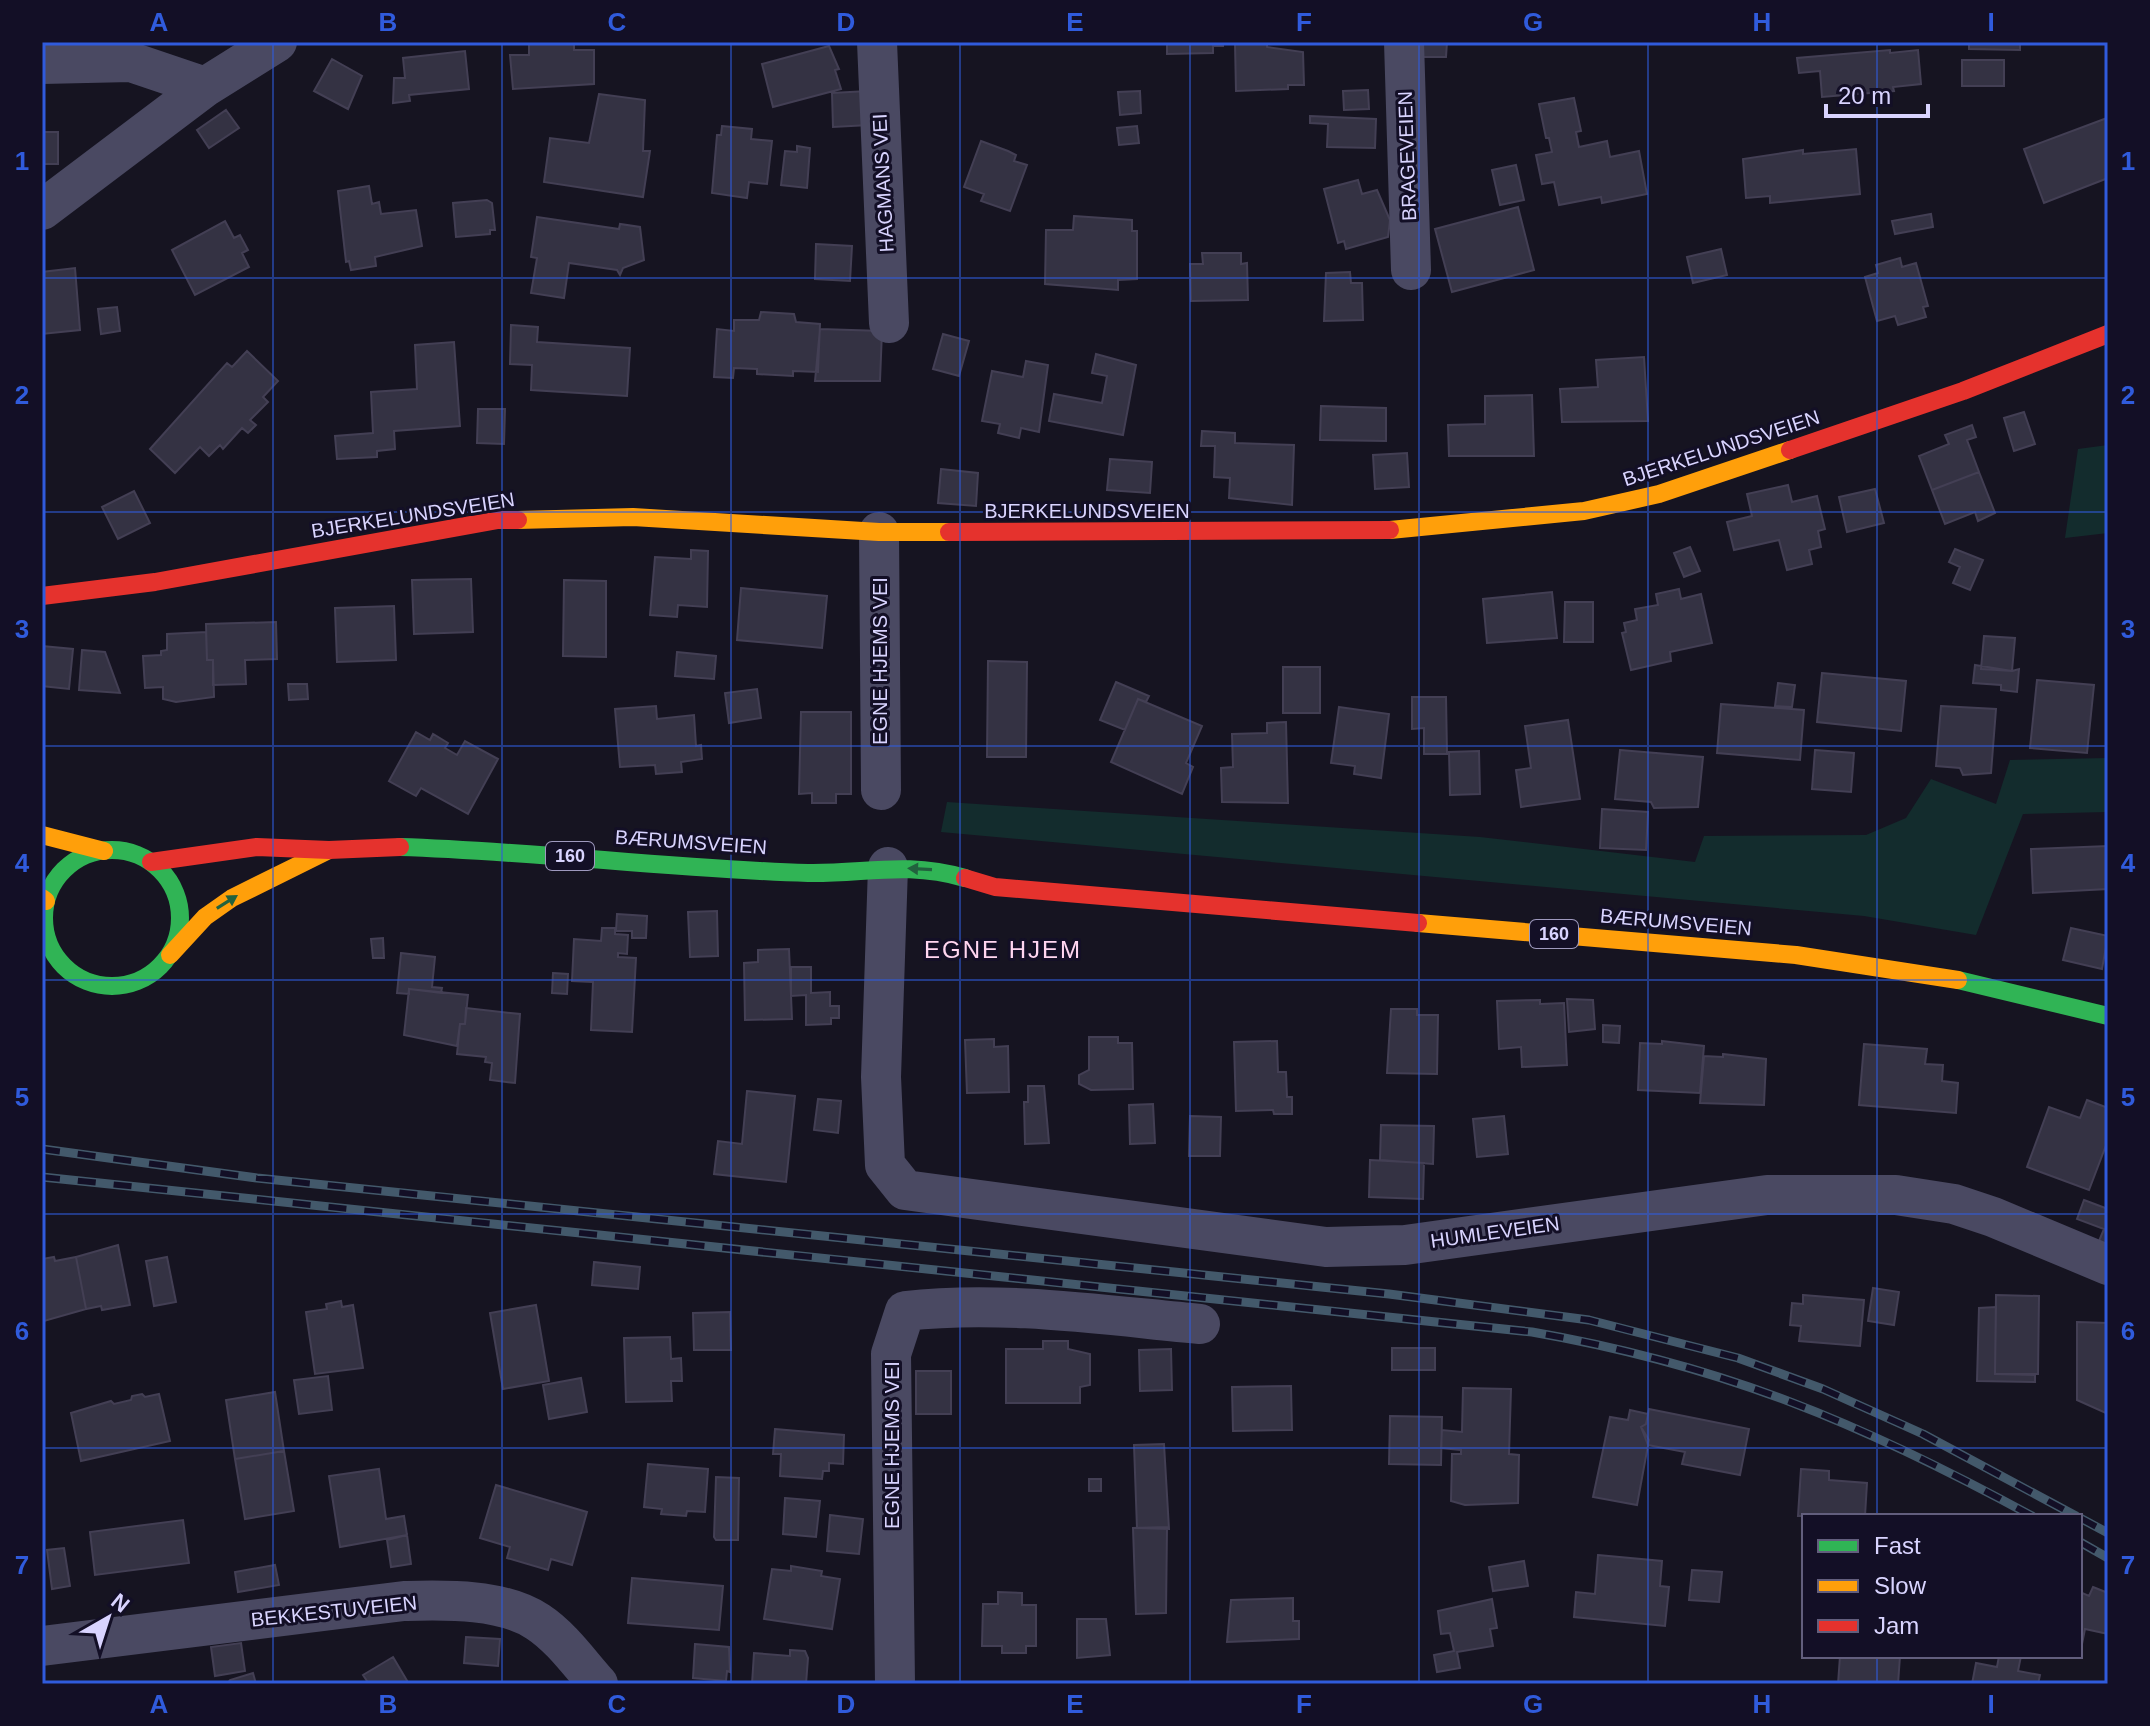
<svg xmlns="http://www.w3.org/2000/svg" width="2150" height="1726" viewBox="0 0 2150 1726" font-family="Helvetica,sans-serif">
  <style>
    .green { fill: #132c2d }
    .building { fill: #343243; stroke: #433f54; stroke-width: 2 }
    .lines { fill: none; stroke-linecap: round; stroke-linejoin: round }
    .street { stroke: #4a4962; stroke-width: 40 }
    .fast { stroke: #30b455; stroke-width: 18 }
    .slow { stroke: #ff9f0a; stroke-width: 18 }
    .jam { stroke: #e5322d; stroke-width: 18 }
    .rail-casing { stroke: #43596b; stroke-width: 9 }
    .rail { stroke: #130f26; stroke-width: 6; stroke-dasharray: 18; stroke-linecap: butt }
    .oneway { fill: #22623e }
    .grid { fill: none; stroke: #305bdc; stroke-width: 2; stroke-opacity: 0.55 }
    .labels { text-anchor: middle; stroke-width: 6; stroke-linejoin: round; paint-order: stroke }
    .shield { fill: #130f26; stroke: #9e99be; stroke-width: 2 }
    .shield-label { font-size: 18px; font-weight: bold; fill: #d9d4ff }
    .street-label { font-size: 20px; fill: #d9d4ff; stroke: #130f26 }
    .quarter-label { font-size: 24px; letter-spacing: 2px; fill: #ffd6f0; stroke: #130f26 }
    .neatline { fill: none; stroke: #305bdc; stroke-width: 3 }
    .grid-label { font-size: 26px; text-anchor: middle; font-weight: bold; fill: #305bdc }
  </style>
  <rect width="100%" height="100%" fill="#161421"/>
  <path class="green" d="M2108 445V533L2065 538 2078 449Z
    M2108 758V812L2023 814 1976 935 1864 916 941 832 947 802 1480 837 1695 862 1704 836 1866 835 1906 818 1931 779 1996 804 2010 760Z"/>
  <path class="building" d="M529 42H574V50H594V84L513 89 510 55H529Z
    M1167 42H1223V46H1213V53L1167 54Z
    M1267 42V47L1303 52 1304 85H1288V89L1236 91 1235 43Z
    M1420 42H1447L1446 57H1420Z
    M1969 42H2020V50L1969 49Z
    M829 46 839 69 835 70 841 89 773 107 762 64Z
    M1890 50V53L1918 50 1921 84 1893 87 1894 91 1822 97 1820 71 1799 73 1797 58Z
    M465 51 469 89 409 95 410 101 393 103 394 78H405L403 58Z
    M332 59 362 76 348 109 314 91Z
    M1962 60H2004V86H1962Z
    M1368 90 1369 109 1344 110 1343 91Z
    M868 91 869 125 833 127 832 93Z
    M1140 91 1141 113 1120 115 1118 92Z
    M599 94 645 100 643 151H650L643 197 544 182 550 138 589 143Z
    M1574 98 1581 131 1576 132 1579 147 1607 141 1610 157 1639 151 1647 194 1602 203 1601 197 1559 205 1554 182 1542 184 1536 155 1552 152 1549 138H1546L1539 104Z
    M226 110 239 128 209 148 197 130Z
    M1310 116 1376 119 1375 148 1327 147 1328 124 1310 123Z
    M2107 118 2108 178 2044 203 2024 149Z
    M722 126 752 129 751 139 772 141 767 184 749 182 747 198 712 193 717 135H721Z
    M1137 126 1139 143 1119 145 1117 128Z
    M42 132H58V164H42Z
    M981 141 1008 151 1016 155 1014 161 1027 165 1010 211 981 201 984 194 964 187Z
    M797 146 810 148 807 188 781 185 785 151 797 152Z
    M1856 149 1860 194 1770 203V196L1746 198 1743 159 1803 150V154Z
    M1516 165 1524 200 1500 205 1492 170Z
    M1358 180 1362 194 1377 190 1390 220 1388 237 1346 249 1344 241 1338 243 1324 189Z
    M369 186 372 204 379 202 381 214 416 210 422 246 375 257 376 266 351 270 349 261 346 262 338 191Z
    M487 200 492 203 495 230H490V234L456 237 453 203Z
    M1518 207 1534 270 1452 292 1435 229Z
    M1931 214 1933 227 1895 234 1892 221Z
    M1074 216 1132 220V231H1137V279L1118 280V290L1045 284 1046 230H1073Z
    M537 217 619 229 620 224 640 227 644 260 623 268 620 275 617 270 569 263 564 298 531 293 537 258 531 257Z
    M225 221 234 238 240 235 248 250 242 253 249 267 195 295 172 250Z
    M816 244 852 246 850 281 815 279Z
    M1721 249 1727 275 1693 283 1687 257Z
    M1202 253H1241V264L1247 263 1248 300 1191 301 1190 264H1203Z
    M1900 258 1902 267 1916 263 1928 306 1923 307 1926 317 1898 325 1895 316 1877 321 1865 277 1878 273 1876 265Z
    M75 268 80 330 42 334V272Z
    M1350 272 1351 283H1362L1363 320 1324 321 1326 273Z
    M117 307 120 331 101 334 98 309Z
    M761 312 794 314 796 322 820 324 818 372 793 371V376L757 374V369L734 368 733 378 714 377 717 329 734 331V320H759Z
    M511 325 538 327 537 342 630 348 627 396 531 390 532 365 510 364Z
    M820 329 882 331 880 381H815Z
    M943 334 969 341 959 376 933 369Z
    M454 342 460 426 394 431 395 449 377 451V457L337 459 335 436 373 433 371 392 417 389 415 345Z
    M247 351 278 381 263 397 268 402 250 420 256 425 248 433 242 428 223 449 220 445 209 456 200 447 175 473 150 449 227 363 232 367Z
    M1096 354 1136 365 1123 435 1049 421 1054 394 1102 403 1107 376 1092 373Z
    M1644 357 1648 421 1562 422 1560 389 1598 387 1596 360Z
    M1026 361 1048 365 1039 432 1021 428 1019 438 998 433 1000 424 982 421 992 371 1023 377Z
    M1532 395 1534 456H1449L1448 425 1485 424V396Z
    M1321 406 1386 408V441L1320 440Z
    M478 409H505L504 444 477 443Z
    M2024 412 2035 444 2014 451 2004 418Z
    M1972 425 1976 437 1967 440 1979 472 1932 490 1919 456 1949 444 1945 435Z
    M1202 431 1235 433V443L1294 445 1292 505 1229 498 1230 478 1214 477 1215 446H1201Z
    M1407 453 1409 487 1375 489 1373 455Z
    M1110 459 1152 462 1150 493 1107 490Z
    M941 469 978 473 976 506 938 503Z
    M1979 472 1995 513 1978 521 1975 512 1945 524 1932 490Z
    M1788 485 1792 502 1817 496 1825 529 1818 531 1821 547 1809 550 1812 564 1787 570 1779 540 1734 550 1727 522 1752 516 1747 494Z
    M1875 489 1884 523 1847 532 1839 497Z
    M134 491 150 523 118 539 102 507Z
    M1690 547 1700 571 1684 577 1674 553Z
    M1955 549 1983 560 1970 590 1953 583 1960 567 1949 562Z
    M691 550 708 551 707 607 678 605 677 617 650 615 655 557 691 559Z
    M471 579 473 632 414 634 412 580Z
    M564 580 606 581V657L563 656Z
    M741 588 827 596 822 648 737 640Z
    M1679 589 1681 599 1701 594 1712 643 1670 652 1671 661 1631 670 1622 633 1626 632 1624 623 1637 620 1635 609 1658 605 1656 594Z
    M1552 592 1557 638 1487 643 1483 599Z
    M1565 602H1593V642H1564Z
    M394 606 396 660 337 662 335 608Z
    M276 622 277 659 245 660 246 684 213 685V660H207L206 624Z
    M206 632 207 660H213L214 697 176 702 163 699V687L145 688 143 656 161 655V651L167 650V634Z
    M1984 636 2015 638 2012 671 1981 669Z
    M42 646 73 649 69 689 42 686Z
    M82 650 105 652 120 693 79 690Z
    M677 652 716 656 714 679 675 676Z
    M988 661 1027 662 1026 757H987Z
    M1975 665 2012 671 2019 669 2017 692 2001 690V685L1973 683Z
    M1283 667H1320V713H1283Z
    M1822 673 1906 681 1901 731 1817 722Z
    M2037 680 2094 685 2087 753 2030 748Z
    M1116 682 1149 696 1146 702 1138 699 1125 730 1100 720Z
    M1778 683 1795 685 1792 707 1775 706Z
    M288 684H307L308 699 289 700Z
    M757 689 761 718 729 723 725 693Z
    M1412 697H1446L1447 754H1424V728L1412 729Z
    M1138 699 1202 726 1186 763 1193 767 1182 794 1111 762Z
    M1721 704 1804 710 1800 760 1717 753Z
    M656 706 657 719 694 715 696 746 701 745 702 759 681 762 682 772 656 774 655 765 620 767 615 709Z
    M1941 706 1996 709 1991 773 1963 775 1960 768 1936 766Z
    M1339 707 1389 714 1381 778 1354 774 1355 766 1331 763Z
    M801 712H851V794H836V803H812V793L799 794Z
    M1568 720 1580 799 1521 807 1516 770 1531 768 1525 726Z
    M1286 722 1288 803 1222 802 1221 768 1233 767 1232 734 1267 733V723Z
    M416 732 430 740 433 734 448 743 445 748 457 755 465 741 498 759 468 814 421 788 416 796 389 781Z
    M1620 750 1703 757 1698 807 1654 808 1651 802 1615 799Z
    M1815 750 1854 753 1851 792 1812 789Z
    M1479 751 1480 794 1450 795 1449 752Z
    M1602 809 1648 812 1646 850 1600 848Z
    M2108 846V889L2033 893 2031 849Z
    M717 911 718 956 690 957 688 912Z
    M617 914 647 916 646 938H632V931H616Z
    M602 928H615V934L628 935 627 954 618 953V957L636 958 632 1032 591 1030 593 982 572 981 574 939 601 941Z
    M2071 928 2108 936 2102 969 2063 960Z
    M383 938 384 958H373L371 939Z
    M789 949 792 1019 745 1020 744 963 758 962V950Z
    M401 953 435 957 432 987 442 988 441 993 409 989V994L397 993Z
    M791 967H811V993L830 992V1006H839V1018H831V1024L806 1025V995L791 996Z
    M553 973 568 974 567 994 552 993Z
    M409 989 468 995 465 1024H460L457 1046 404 1035Z
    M1567 999 1593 1000 1595 1029 1569 1032Z
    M1540 1000V1004L1564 1003 1567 1065 1522 1067 1521 1047 1499 1049 1497 1001Z
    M466 1008 520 1014 515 1083 490 1080 492 1063 485 1062 486 1057 457 1054 460 1024H465Z
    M1391 1009H1417V1015H1438L1437 1074 1387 1073Z
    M1603 1025 1620 1026 1619 1043 1603 1042Z
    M1089 1037H1118V1043H1132L1133 1089 1091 1090 1079 1084V1075L1089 1070Z
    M994 1039V1047L1008 1046 1009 1092 967 1093 965 1040Z
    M1277 1041 1278 1072H1286L1287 1097H1292V1114H1274L1273 1110 1236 1111 1234 1042Z
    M1662 1041 1704 1046 1700 1093 1638 1090 1640 1043 1662 1044Z
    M1864 1044 1927 1049 1925 1064 1943 1065 1942 1081 1958 1083 1956 1113 1859 1105Z
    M1723 1054 1766 1059 1764 1105 1700 1103 1704 1056 1723 1057Z
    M1028 1086H1044L1049 1143 1025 1144 1024 1102H1028Z
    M747 1091 795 1096 786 1182 714 1174 718 1141 742 1144Z
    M818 1099 841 1101 838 1133 814 1130Z
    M2087 1100 2108 1108V1140L2089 1190 2027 1167 2049 1107 2080 1118Z
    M1153 1104 1155 1143 1130 1144 1129 1105Z
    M1190 1116 1221 1117 1220 1156H1189Z
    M1504 1116 1508 1154 1477 1157 1473 1119Z
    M1381 1125 1434 1126 1433 1164 1380 1160Z
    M1370 1160 1424 1163 1423 1199 1369 1197Z
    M2084 1200 2108 1209V1245L2099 1241 2104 1229 2077 1219Z
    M118 1245 130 1305 102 1310 101 1306 86 1309 76 1257Z
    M54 1257 55 1261 76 1257 86 1309 44 1321 42 1259Z
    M167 1257 176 1302 154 1306 146 1261Z
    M594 1262 640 1267 638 1289 592 1285Z
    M1873 1288 1899 1292 1894 1325 1868 1321Z
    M1803 1295 1864 1300 1860 1346 1799 1341 1801 1326 1790 1325 1792 1303 1803 1304Z
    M1996 1295 2039 1296 2038 1374H1995Z
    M341 1301 342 1307 353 1305 363 1368 315 1374 306 1312 327 1309 326 1304Z
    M536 1305 549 1381 503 1389 490 1313Z
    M1996 1307 1995 1374 2035 1375V1382L1977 1381 1979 1308Z
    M730 1312 731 1350H694L693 1313Z
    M2077 1322 2108 1323V1414L2077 1400Z
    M670 1337 671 1359 681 1358 682 1381H671L672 1401 626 1402 624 1338Z
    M1043 1341H1068V1349L1090 1354V1385L1080 1387V1403H1006V1349H1043Z
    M1392 1348H1435V1370H1392Z
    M1171 1349 1172 1390 1140 1391 1139 1350Z
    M916 1371H951V1414H916Z
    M328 1376 332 1410 299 1414 294 1380Z
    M581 1378 587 1412 549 1419 543 1385Z
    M1291 1386 1292 1430 1233 1431 1232 1387Z
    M1463 1388 1511 1389 1509 1454 1519 1455 1518 1503 1465 1505 1451 1501 1452 1454H1461V1450L1441 1448 1442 1430 1462 1432Z
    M275 1392 284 1451 235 1459 226 1400Z
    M142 1394 145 1397 159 1394 170 1441 81 1461 71 1413 111 1401 114 1404 131 1400 132 1396Z
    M1649 1409 1749 1429 1740 1475 1682 1464 1685 1452 1648 1445 1641 1427 1646 1424Z
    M1630 1410 1648 1414 1646 1424 1641 1427 1649 1440 1637 1505 1593 1497 1610 1417 1628 1420Z
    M1390 1416 1442 1417 1441 1465 1389 1464Z
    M775 1429 844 1435 843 1464 829 1463V1471H823L822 1479 780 1476 781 1454H773Z
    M1164 1444 1169 1529 1137 1528 1134 1445Z
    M284 1451 294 1511 245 1519 235 1459Z
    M648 1464 708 1469 705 1512 687 1511 686 1516 661 1514 662 1509 644 1507Z
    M379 1469 386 1519 404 1516 407 1535 340 1547 329 1476Z
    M1801 1469 1829 1471V1480L1867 1483 1865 1516H1798Z
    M716 1477 739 1478 738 1540H716L714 1537Z
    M1089 1479H1101V1491H1089Z
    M496 1485 587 1512 572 1565 551 1559 548 1570 507 1558 510 1547 480 1538Z
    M785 1498 820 1501 816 1537 783 1534Z
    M830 1515 863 1519 859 1554 827 1551Z
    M183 1520 189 1563 95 1575 90 1532Z
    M1167 1527 1166 1613 1136 1614 1133 1528Z
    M407 1535 411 1564 391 1567 387 1540Z
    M64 1548 70 1586 52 1589 47 1550Z
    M1598 1555 1662 1561 1660 1586 1669 1587 1665 1626 1574 1617 1576 1592 1595 1594Z
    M1524 1561 1528 1586 1493 1591 1489 1567Z
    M275 1565 279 1585 238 1592 235 1572Z
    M791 1566 822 1571 821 1576 840 1579 832 1629 764 1619 772 1569 791 1571Z
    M1692 1570 1722 1572 1719 1602 1689 1600Z
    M632 1578 723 1586 719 1630 628 1623Z
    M2093 1587 2108 1593V1634L2085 1629 2082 1644 2080 1592 2089 1596Z
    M998 1592 1022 1593V1605H1036V1646H1026V1653H1002V1646H982L983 1604H998Z
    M1293 1598V1621H1299V1639L1227 1642 1231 1600Z
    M1492 1599 1497 1628 1490 1629 1493 1646 1457 1652 1460 1668 1437 1672 1434 1655 1454 1651 1450 1633 1441 1634 1438 1611Z
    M1077 1619H1106L1110 1655 1077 1658Z
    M466 1637 500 1639 498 1666 464 1663Z
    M241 1643 245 1671 215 1676 211 1647Z
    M695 1644 729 1647 730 1672 727 1671 726 1681 693 1678Z
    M790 1650 805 1651 808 1658 806 1684H752L754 1653 790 1656Z
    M1840 1656H1900L1898 1684H1838Z
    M1999 1656H2021L2018 1671 2040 1675 2038 1684H1972L1976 1663 1997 1667Z
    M393 1657 409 1684H369L363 1675Z
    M253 1673 256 1684H227L230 1680Z"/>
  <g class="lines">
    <path class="street" d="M877 42 889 323
      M1404 42 1411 270
      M42 64 131 62 205 87 277 42
      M42 210 205 87
      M879 532 881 790
      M888 867 881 1077 885 1165 905 1190 1326 1247 1405 1245 1767 1195H1896L1954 1204 1993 1217 2108 1265
      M42 1646 404 1601C445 1600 502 1598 538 1622 561 1637 580 1664 598 1684
      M895 1684 891 1354 905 1311C1002 1300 1103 1315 1200 1324"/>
    <path class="fast" d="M400 847C536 851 672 869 808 873 866 874 905 861 965 878
      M44 918a68 68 0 1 1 136 0a68 68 0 1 1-136 0Z
      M1958 980 2108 1016"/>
    <path class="slow" d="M518 520 633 517 879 532H949
      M1390 530 1584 511 1659 494 1790 450
      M42 835 104 851
      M42 898 46 901
      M1418 923 1796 955 1958 980
      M170 955 205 917 232 898 327 851"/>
    <path class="jam" d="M1790 450 1963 391 2108 334
      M949 532 1390 530
      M42 596 155 582 498 520H518
      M151 862 257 847 329 850 400 847
      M965 878 995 887 1418 923"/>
    <g class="rail-casing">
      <path id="rail" d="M42 1149 257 1178 1389 1294 1589 1320 1738 1358 1823 1389 1923 1434 2076 1516
        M42 1177 1532 1332C1723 1365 1863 1424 2032 1516
        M2080 1518 2108 1533
        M2080 1542 2108 1558"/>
    </g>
    <use href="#rail" class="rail"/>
  </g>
  <defs><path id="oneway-solid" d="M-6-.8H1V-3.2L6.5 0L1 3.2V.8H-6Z" transform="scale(2)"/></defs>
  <g class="oneway">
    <use href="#oneway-solid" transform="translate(920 869) rotate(-177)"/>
    <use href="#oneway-solid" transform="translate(227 902) rotate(-32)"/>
  </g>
  <path class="grid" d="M273 42V1684M502 42V1684M731 42V1684M960 42V1684M1190 42V1684M1419 42V1684M1648 42V1684M1877 42V1516M42 278H2108M42 512H2108M42 746H2108M42 980H2108M42 1214H2108M42 1448H2108M1877 1656V1684"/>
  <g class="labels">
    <g class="shield">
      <rect x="546" y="842" width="48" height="28" rx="6"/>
      <rect x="1530" y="920" width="48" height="28" rx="6"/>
    </g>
    <g class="shield-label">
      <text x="570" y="862">160</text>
      <text x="1554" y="940">160</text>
    </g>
    <g class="street-label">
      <text transform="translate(1407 156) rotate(-92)" y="7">BRAGEVEIEN</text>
      <text transform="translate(883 183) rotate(-93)" y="7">HAGMANS VEI</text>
      <text transform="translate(1721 448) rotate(-18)" y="7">BJERKELUNDSVEIEN</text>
      <text x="1087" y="518">BJERKELUNDSVEIEN</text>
      <text transform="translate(413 515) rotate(-9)" y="7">BJERKELUNDSVEIEN</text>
      <text transform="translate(880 661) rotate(-90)" y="7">EGNE HJEMS VEI</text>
      <text transform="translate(691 842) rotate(4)" y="7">BÆRUMSVEIEN</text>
      <text transform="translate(1676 922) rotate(5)" y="7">BÆRUMSVEIEN</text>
      <text transform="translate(1495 1232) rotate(-8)" y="7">HUMLEVEIEN</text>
      <text transform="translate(892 1445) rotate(-90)" y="7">EGNE HJEMS VEI</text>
      <text transform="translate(334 1611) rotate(-6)" y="7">BEKKESTUVEIEN</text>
    </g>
    <g class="quarter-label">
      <text x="1003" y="958">EGNE HJEM</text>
    </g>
  </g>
  <rect width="2150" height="1726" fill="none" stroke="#130f26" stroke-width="88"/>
  <rect x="1802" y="1514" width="280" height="144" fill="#130f26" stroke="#625e7d" stroke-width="2"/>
  <rect x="1818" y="1540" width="40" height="12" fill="#30b455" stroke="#625e7d" stroke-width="2"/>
  <text x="1874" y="1554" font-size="24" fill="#d9d4ff">Fast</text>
  <rect x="1818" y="1580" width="40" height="12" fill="#ff9f0a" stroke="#625e7d" stroke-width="2"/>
  <text x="1874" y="1594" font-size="24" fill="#d9d4ff">Slow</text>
  <rect x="1818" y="1620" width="40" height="12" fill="#e5322d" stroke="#625e7d" stroke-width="2"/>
  <text x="1874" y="1634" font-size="24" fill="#d9d4ff">Jam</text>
  <g transform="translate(108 1618) rotate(39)" stroke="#130f26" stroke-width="6" paint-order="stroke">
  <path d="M0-6L14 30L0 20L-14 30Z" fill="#d9d4ff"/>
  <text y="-12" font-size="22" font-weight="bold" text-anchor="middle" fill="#d9d4ff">N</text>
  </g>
  <path d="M1826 104v12h102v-12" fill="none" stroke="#d9d4ff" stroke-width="4"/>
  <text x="1838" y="104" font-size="24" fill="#d9d4ff" stroke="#130f26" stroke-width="6" paint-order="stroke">20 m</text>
  <rect x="44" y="44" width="2062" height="1638" class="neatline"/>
  <g class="grid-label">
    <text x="159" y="31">A</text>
    <text x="388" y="31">B</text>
    <text x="617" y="31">C</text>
    <text x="846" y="31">D</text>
    <text x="1075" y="31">E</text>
    <text x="1304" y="31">F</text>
    <text x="1533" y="31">G</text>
    <text x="1762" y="31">H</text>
    <text x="1991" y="31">I</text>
    <text x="22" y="170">1</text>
    <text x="2128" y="170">1</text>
    <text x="22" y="404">2</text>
    <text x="2128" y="404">2</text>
    <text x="22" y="638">3</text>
    <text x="2128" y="638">3</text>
    <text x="22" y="872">4</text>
    <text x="2128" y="872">4</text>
    <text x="22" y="1106">5</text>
    <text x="2128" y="1106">5</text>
    <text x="22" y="1340">6</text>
    <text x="2128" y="1340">6</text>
    <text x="22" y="1574">7</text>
    <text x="2128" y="1574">7</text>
    <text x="159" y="1713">A</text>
    <text x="388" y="1713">B</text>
    <text x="617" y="1713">C</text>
    <text x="846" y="1713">D</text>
    <text x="1075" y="1713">E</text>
    <text x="1304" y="1713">F</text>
    <text x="1533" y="1713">G</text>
    <text x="1762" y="1713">H</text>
    <text x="1991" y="1713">I</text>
  </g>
</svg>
